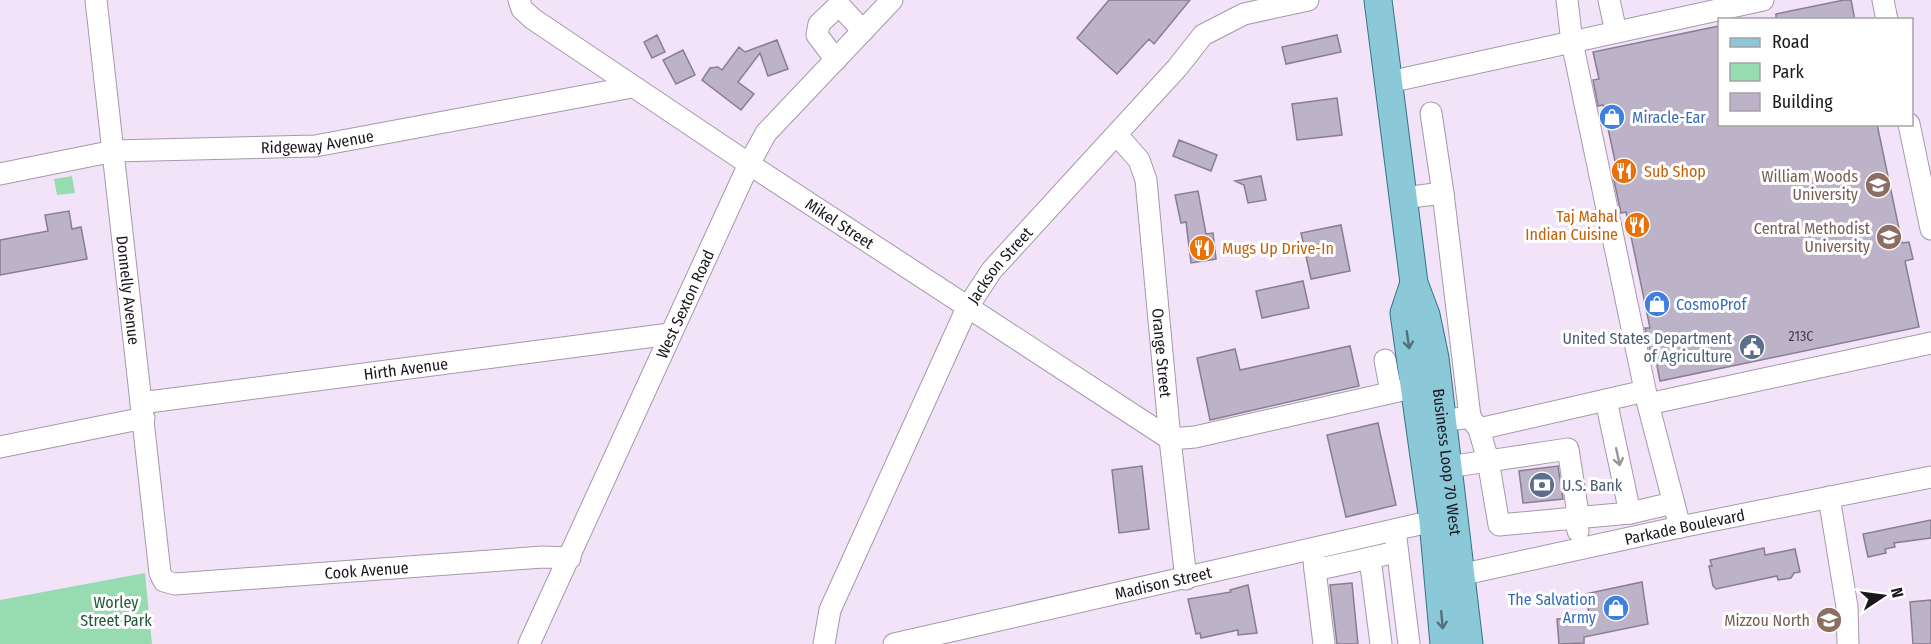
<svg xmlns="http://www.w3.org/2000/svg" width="1931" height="644" viewBox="0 0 1931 644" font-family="'Fira Sans Condensed',sans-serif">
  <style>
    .green { fill: #97dcb0 }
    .building { fill: #bdb3c9; stroke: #877e92; stroke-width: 1.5 }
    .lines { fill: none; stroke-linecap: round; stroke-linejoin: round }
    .minor-casing { stroke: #a698ab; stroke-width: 23 }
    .major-casing { stroke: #327387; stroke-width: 29 }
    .minor { stroke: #fff; stroke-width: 21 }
    .major { stroke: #8bc9d9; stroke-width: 27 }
    .oneway { stroke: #54707c }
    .oneway2 { stroke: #99969a }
    .labels { text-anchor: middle; stroke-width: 6; stroke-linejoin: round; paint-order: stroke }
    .number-label { font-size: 14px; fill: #443d49 }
    .shop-label { font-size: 16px; fill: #366cbe; stroke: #fff; text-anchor: start }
    .street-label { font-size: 16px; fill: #1c161e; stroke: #fff }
    .food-label { font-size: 16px; fill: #c56008; stroke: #fff; text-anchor: start }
    .education-label { font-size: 16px; fill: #785e54; stroke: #fff; text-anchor: end }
    .service-label { font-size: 16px; fill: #4e5e75; stroke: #fff; text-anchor: end }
    .park-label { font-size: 16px; fill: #205839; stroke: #fff }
  </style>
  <rect width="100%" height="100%" fill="#f3e3f8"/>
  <path class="green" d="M72 176 75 193 57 195 54 179Z
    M145 573 152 644H0V600Z"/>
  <path class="building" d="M1109 0H1190L1154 44 1149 39 1117 74 1077 38Z
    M1844 0H1851L1855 20H1776V14Z
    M1719 26V124H1877L1902 243 1909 242 1913 259 1905 261 1919 327 1660 381 1655 355H1651L1645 328H1650L1626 212 1621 213 1613 176 1618 175 1603 105 1598 106 1593 80 1599 79 1593 52Z
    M657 35 665 52 652 58 644 42Z
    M1337 35 1341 52 1286 64 1282 47Z
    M777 40 788 69 768 76 760 53 738 82 754 94 741 110 702 80 710 68 718 67 722 70 739 47 745 52Z
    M683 50 695 75 676 84 663 60Z
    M1337 98 1342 135 1297 140 1292 104Z
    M1179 140 1217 155 1211 171 1173 156Z
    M1261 176 1266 200 1248 203 1244 185 1235 181Z
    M1198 191 1206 234 1213 233 1216 259 1191 263 1186 222 1181 223 1175 195Z
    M69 211 72 229 81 227 87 259 0 275V240L48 231 45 215Z
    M1341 225 1350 271 1311 279 1301 233Z
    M1303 281 1309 308 1262 318 1256 291Z
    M1350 346 1359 386 1210 420 1197 358 1235 349 1240 370Z
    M1378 423 1396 505 1346 517 1327 435Z
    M1142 466 1149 529 1119 533 1112 470Z
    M1558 466 1563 499 1523 503 1519 471Z
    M1931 520V538L1894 543 1895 547 1885 549 1886 553 1868 557 1863 534Z
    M1764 548 1765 555 1795 549 1800 572 1794 573 1791 578 1778 580 1777 576 1716 589 1713 586 1709 566H1712L1710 560Z
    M1642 582 1648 624 1584 637V643L1559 644 1557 619 1590 617 1585 594Z
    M1352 583 1358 644H1337L1330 585Z
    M1248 585 1257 633 1238 635V630L1201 638 1200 633 1196 634 1188 599 1231 592 1230 590Z
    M1931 600V644H1913L1910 602Z"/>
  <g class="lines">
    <g class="minor-casing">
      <g id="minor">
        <path id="s1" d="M96 0 160 573 164 581 175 584 543 557 570 558"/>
        <path id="s2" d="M519 0 522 9 533 19 749 164 1170 439 1195 437 1416 387"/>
        <path d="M1567 0 1572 42 1648 404 1680 527"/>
        <path d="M1609 0 1616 32"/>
        <path d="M1883 0 1887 20"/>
        <path d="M836 60 817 35 819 24 839 5 863 31"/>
        <path d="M1389 82 1763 0"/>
        <path d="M1431 113 1443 193"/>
        <path d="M1909 124 1931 229"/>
        <path id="s3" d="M1117 135 1139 160 1146 180 1170 439 1186 579"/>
        <path id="s4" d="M0 174 114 151 315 146 632 87"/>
        <path d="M1403 198 1443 193 1470 417"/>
        <path d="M1385 360 1391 392"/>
        <path d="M1606 400 1630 513"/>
        <path id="s5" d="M141 403 670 334"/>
        <path d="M1648 404 1931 343"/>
        <path d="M1456 419 1470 417 1479 429 1645 391"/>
        <path d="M1479 429 1488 460 1499 525 1575 518 1578 531"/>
        <path d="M0 447 144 418"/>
        <path d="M1448 467 1568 449 1577 507 1575 518 1630 513 1673 503"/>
        <path d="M1829 497 1847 607 1848 644"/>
        <path d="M1395 530 1409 644"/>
        <path d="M1313 550 1315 570 1370 558"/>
        <path d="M1315 570 1324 644"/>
        <path id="s6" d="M1446 578 1680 527 1931 477"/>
        <path id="s7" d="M529 644 749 164 766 133 892 0"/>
        <path id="s8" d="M824 644 830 610 967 308 992 270 1177 68 1203 35 1244 14 1308 0"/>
        <path id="s9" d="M894 644 1433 521"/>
        <path d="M1381 644 1370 558 1396 552"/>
      </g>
    </g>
    <g class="major-casing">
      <g id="major">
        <path id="s10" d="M1378 0 1414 283 1426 315 1435 358 1469 644"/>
        <path d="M1414 283 1404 313 1433 521 1444 644"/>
      </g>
    </g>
    <use href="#minor" class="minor"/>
    <use href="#major" class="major"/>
  </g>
  <defs><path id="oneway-shaft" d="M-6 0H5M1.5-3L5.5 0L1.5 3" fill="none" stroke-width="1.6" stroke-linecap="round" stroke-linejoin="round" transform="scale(1.5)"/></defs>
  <g class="oneway">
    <use href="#oneway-shaft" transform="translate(1408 340) rotate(82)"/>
    <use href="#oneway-shaft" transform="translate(1442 620) rotate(85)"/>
  </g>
  <use class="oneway2" href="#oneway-shaft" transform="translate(1618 457) rotate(78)"/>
  <defs>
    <g id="shop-disc" transform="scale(1.35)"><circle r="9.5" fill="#3f7fe0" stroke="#fff"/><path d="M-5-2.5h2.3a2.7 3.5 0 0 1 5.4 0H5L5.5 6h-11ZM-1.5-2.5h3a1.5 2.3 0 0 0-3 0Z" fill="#fff"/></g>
    <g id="restaurant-disc" transform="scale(1.35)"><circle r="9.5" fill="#e8710a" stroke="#fff"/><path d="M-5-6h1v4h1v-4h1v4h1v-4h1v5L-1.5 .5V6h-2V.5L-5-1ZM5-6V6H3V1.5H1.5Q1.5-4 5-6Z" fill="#fff"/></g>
    <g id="university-disc" transform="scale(1.35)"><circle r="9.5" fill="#8d6e63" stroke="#fff"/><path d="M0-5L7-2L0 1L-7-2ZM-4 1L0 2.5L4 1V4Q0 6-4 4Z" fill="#fff"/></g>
    <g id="civic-disc" transform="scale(1.35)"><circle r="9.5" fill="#5c6f8a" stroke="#fff"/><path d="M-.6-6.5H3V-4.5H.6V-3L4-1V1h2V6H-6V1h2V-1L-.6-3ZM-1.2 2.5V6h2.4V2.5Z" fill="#fff"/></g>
    <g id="bank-disc" transform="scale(1.35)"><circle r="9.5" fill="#5c6f8a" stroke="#fff"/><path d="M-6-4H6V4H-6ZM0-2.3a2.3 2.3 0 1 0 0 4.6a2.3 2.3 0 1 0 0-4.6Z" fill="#fff"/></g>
  </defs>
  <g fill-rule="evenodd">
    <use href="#shop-disc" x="1612" y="117"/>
    <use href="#restaurant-disc" x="1624" y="171"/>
    <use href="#university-disc" x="1878" y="185"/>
    <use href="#restaurant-disc" x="1637" y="225"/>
    <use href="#university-disc" x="1889" y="237"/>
    <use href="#restaurant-disc" x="1202" y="248"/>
    <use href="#shop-disc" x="1657" y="304"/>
    <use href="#civic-disc" x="1752" y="347"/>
    <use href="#bank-disc" x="1542" y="485"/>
    <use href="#shop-disc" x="1616" y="608"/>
    <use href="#university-disc" x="1829" y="620"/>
  </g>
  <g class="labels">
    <g class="number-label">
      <text x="1801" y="341">213C</text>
    </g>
    <g class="shop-label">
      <text x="1632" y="123">Miracle-Ear</text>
      <text x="1676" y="310">CosmoProf</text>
      <text x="1596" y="605" text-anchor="end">The Salvation<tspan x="1596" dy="18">Army</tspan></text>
    </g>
    <g class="street-label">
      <text dy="6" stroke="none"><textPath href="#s4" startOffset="320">Ridgeway Avenue</textPath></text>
      <text dy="6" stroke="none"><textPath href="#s2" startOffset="393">Mikel Street</textPath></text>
      <text dy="6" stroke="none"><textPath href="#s8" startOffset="420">Jackson Street</textPath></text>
      <text dy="6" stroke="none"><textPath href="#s1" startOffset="292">Donnelly Avenue</textPath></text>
      <text dy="6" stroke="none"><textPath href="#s7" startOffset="374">West Sexton Road</textPath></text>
      <text dy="6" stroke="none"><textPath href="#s3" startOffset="228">Orange Street</textPath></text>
      <text dy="6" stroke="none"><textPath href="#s5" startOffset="267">Hirth Avenue</textPath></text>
      <text dy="6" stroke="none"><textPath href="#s10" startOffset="468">Business Loop 70 West</textPath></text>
      <text dy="6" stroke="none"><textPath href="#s6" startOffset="244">Parkade Boulevard</textPath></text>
      <text dy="6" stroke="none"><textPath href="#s1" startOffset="789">Cook Avenue</textPath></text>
      <text dy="6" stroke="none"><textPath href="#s9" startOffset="276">Madison Street</textPath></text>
    </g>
    <g class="food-label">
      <text x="1644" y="177">Sub Shop</text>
      <text x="1618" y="222" text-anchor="end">Taj Mahal<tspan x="1618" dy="18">Indian Cuisine</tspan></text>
      <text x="1222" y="254">Mugs Up Drive-In</text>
    </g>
    <g class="education-label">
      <text x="1858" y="182">William Woods<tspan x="1858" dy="18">University</tspan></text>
      <text x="1870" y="234">Central Methodist<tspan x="1870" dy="18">University</tspan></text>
      <text x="1810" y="626">Mizzou North</text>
    </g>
    <g class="service-label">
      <text x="1732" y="344">United States Department<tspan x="1732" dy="18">of Agriculture</tspan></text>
      <text x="1562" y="491" text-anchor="start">U.S. Bank</text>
    </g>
    <g class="park-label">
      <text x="116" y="608">Worley<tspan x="116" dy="18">Street Park</tspan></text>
    </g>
  </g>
  <rect x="1718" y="18" width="195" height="108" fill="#ffffff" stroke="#a4a2a5" stroke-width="1.5"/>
  <rect x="1730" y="38" width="30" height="9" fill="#8bc9d9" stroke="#a4a2a5" stroke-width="1.5"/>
  <text x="1772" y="48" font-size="18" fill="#1c161e">Road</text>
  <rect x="1730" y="63" width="30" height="18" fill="#97dcb0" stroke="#a4a2a5" stroke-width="1.5"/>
  <text x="1772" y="78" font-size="18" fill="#1c161e">Park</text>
  <rect x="1730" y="93" width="30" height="18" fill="#bdb3c9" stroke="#a4a2a5" stroke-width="1.5"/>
  <text x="1772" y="108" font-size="18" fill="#1c161e">Building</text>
  <g transform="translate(1883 596) rotate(77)" stroke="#ffffff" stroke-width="4.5" paint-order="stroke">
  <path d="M0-4.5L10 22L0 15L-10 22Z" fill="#1c161e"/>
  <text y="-9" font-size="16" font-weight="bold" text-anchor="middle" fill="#1c161e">N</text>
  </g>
</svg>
